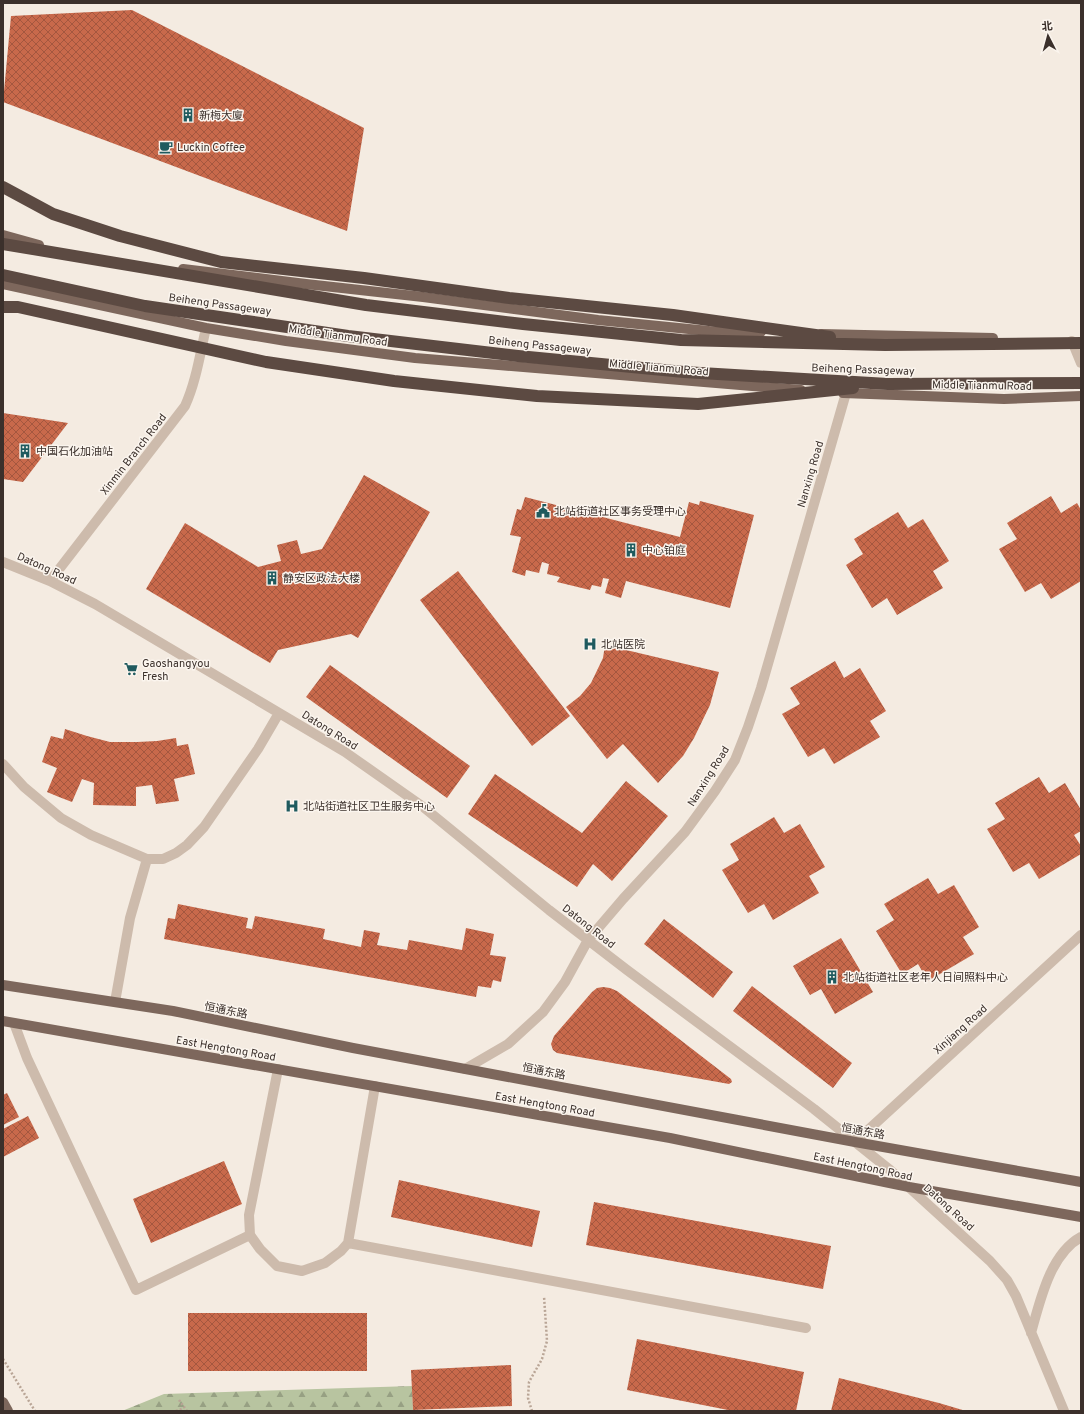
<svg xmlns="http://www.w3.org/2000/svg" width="1084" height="1414" viewBox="0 0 1084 1414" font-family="Overpass,'Noto Sans SC',sans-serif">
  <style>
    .forest { fill: url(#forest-firs) }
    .building { fill: url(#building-cross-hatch) }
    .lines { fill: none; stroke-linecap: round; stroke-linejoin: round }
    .path { stroke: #b9a596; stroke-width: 2.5; stroke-dasharray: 2 2; stroke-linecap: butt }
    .minor { stroke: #cdbbac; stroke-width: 10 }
    .major { stroke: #7d675c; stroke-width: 10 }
    .highway { stroke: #5c4a42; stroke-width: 12 }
    .labels { text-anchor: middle; stroke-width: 3; stroke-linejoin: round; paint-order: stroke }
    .poi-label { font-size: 11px; fill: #3b302b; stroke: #fbf5ee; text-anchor: start }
    .street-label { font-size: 11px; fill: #3b302b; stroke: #fbf5ee }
  </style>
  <defs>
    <pattern id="forest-firs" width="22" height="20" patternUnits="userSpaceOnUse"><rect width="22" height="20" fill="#b8c4a0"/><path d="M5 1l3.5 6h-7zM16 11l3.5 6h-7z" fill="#97a083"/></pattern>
    <pattern id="building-cross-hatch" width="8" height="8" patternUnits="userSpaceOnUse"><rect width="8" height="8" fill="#c8694b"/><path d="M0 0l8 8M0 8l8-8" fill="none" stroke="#a4573f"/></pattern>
  </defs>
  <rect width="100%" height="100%" fill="#f4ebe1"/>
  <path class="forest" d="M412 1386 413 1411H122L164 1394Z"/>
  <path class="building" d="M132 10 364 128 347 231 3 102 11 16Z
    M3 413 68 423 23 482 3 479Z
    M364 475 430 512 358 638 351 634 278 650 270 663 146 589 185 523 258 567 281 561 277 545 297 540 301 554 322 549Z
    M1051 496 1061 513 1077 503 1081 510V581L1051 599 1041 583 1025 592 999 549 1017 539 1007 523Z
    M525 497 680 537 689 502 699 505 700 501 754 515 730 608 626 581 621 598 605 593 609 579 603 578 601 587 592 585 590 590 557 582 560 577 547 574 549 564 542 562 539 573 526 570 525 576 512 572 521 537 510 535 517 509 521 510Z
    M898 512 908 528 923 519 949 561 933 571 943 588 897 615 887 598 872 608 846 565 863 554 854 539Z
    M458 571 570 716 532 746 420 600Z
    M605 645 719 672 710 705 694 738 683 756 658 783 623 744 607 759 566 707 580 696 591 683 603 658Z
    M835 661 844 678 860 668 886 711 870 721 880 737 834 764 824 748 808 757 782 714 800 704 790 688Z
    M330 665 470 766 447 798 306 697Z
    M65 729 87 736 110 742H137L157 741 176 738 177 746 188 744 195 774 174 779 179 801 156 804 152 785 136 787V806L93 805 94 783 82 779 72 802 59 797 47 792 57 768 42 762 51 736 63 739Z
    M495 774 582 833 626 781 668 816 612 881 593 864 577 887 468 814Z
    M1039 777 1049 793 1065 783 1081 810V831L1074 835 1081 846V854L1039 879 1029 863 1013 872 987 829 1005 819 995 803Z
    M774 817 784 833 800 824 825 867 809 876 819 893 773 920 764 904 748 913 722 870 739 860 730 844Z
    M928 878 938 894 954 885 979 927 963 937 974 954 928 981 918 964 902 974 876 931 894 920 884 904Z
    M178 904 248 918 246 928 252 929 255 916 325 929 323 939 361 947 364 930 380 933 377 945 407 950 409 940 462 950 466 928 494 934 490 955 506 957 501 982 493 980 491 988 478 986 476 997 164 939 168 918 175 919Z
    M664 919 733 972 713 998 644 944Z
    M841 938 873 992 835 1014 821 989 810 995 793 966Z
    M752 986 852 1063 833 1088 733 1011Z
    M603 987 610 988 617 991 731 1079 732 1082 729 1084 557 1053 553 1050 551 1044 554 1036 592 992 597 988Z
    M7 1093 19 1117 3 1125V1095Z
    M28 1116 39 1138 3 1157V1129Z
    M224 1161 242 1204 151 1243 133 1199Z
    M399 1180 540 1211 532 1247 391 1217Z
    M594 1202 831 1246 823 1289 586 1245Z
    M188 1313H367V1371H188Z
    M637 1339 804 1372 796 1411H733L627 1390Z
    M511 1365 512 1406 413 1410 411 1370Z
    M839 1378 939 1403 966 1411H831Z"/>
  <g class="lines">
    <path class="path" d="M3 1359 35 1411
      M179 1400 187 1411
      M176 1411 184 1408
      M532 1411 528 1398 529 1382 542 1359 547 1341 544 1296"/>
    <path class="minor" d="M1072 341 1081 363
      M3 562 50 581 95 604 345 752 422 806 549 910 627 970 814 1109 890 1170 990 1261 1007 1280 1016 1296 1064 1411
      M50 581 185 406C196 382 200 354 206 328
      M3 764 24 787 61 818 91 835 147 859H163L176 853 187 845 204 827 258 749 279 713
      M115 1002 130 918 147 859
      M14 1023 27 1058 136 1290 250 1235
      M278 1069 249 1215 250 1235 260 1249 277 1266 302 1271 325 1263 341 1251 348 1243 375 1086
      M465 1069 508 1044 543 1012 565 982 588 940 623 899 685 832 715 791 735 760 748 727 761 688 846 393
      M855 1142 1081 935
      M348 1243 806 1328
      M1031 1333C1040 1301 1050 1254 1081 1237"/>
    <path class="major" d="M3 235 39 245
      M183 269 306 284 423 297 598 320 709 331 761 332
      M3 284 206 328 286 341 415 358 801 390
      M821 334 993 338
      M843 393 1004 399 1081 396
      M3 985 173 1011 353 1048 855 1142 1081 1182
      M3 1021 670 1138 909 1187 1081 1217
      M3 1402 8 1411"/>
    <path class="highway" d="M3 187 53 214 120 236 221 262 364 278 509 298 673 315 830 337
      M3 244 366 305 523 324 681 340 885 345 1081 343
      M3 275 145 306 348 336 518 356 684 372 888 384 1081 383
      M3 307H18L266 362 394 381 537 396 698 404 853 388"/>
  </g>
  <defs>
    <g id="building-bare" transform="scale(1.08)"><path d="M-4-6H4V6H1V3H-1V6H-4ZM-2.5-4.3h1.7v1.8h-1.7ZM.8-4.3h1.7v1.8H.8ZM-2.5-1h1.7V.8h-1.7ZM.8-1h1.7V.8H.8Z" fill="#1f5a5e" stroke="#fbf5ee" stroke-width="2.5" paint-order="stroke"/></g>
    <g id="cafe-bare" transform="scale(1.08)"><path d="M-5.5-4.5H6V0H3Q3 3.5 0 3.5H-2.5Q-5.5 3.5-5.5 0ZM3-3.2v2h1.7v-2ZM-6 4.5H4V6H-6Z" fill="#1f5a5e" stroke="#fbf5ee" stroke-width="2.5" paint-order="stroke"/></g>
    <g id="civic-bare" transform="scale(1.08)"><path d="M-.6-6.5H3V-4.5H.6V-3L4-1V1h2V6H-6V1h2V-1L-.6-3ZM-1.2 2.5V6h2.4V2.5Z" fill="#1f5a5e" stroke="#fbf5ee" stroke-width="2.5" paint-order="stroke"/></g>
    <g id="hospital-bare" transform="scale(1.08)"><path d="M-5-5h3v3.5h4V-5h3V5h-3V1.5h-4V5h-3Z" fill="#1f5a5e" stroke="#fbf5ee" stroke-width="2.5" paint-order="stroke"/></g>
    <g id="supermarket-bare" transform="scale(1.08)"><path d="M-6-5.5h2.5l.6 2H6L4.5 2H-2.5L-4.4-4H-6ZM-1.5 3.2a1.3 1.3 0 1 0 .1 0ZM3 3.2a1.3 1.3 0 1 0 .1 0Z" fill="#1f5a5e" stroke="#fbf5ee" stroke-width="2.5" paint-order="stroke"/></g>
  </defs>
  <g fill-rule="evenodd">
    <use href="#building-bare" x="188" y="115"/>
    <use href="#cafe-bare" x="166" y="147"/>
    <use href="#building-bare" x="25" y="451"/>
    <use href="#civic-bare" x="543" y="511"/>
    <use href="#building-bare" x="631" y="550"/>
    <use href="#building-bare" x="272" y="578"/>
    <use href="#hospital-bare" x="590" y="644"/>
    <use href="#supermarket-bare" x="131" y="669"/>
    <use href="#hospital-bare" x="292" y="806"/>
    <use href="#building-bare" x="832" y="977"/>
  </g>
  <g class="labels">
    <g class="poi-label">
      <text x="199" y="119">新梅大廈</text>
      <text x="177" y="151">Luckin Coffee</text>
      <text x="36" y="455">中国石化加油站</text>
      <text x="554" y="515">北站街道社区事务受理中心</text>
      <text x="642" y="554">中心铂庭</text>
      <text x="283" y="582">静安区政法大楼</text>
      <text x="601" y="648">北站医院</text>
      <text x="142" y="667">Gaoshangyou<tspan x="142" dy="13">Fresh</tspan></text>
      <text x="303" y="810">北站街道社区卫生服务中心</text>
      <text x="843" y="981">北站街道社区老年人日间照料中心</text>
    </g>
    <g class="street-label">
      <text transform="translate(220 304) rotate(8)" y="4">Beiheng Passageway</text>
      <text transform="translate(338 335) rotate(8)" y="4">Middle Tianmu Road</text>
      <text transform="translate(540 345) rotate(6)" y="4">Beiheng Passageway</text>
      <text transform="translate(659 367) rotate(5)" y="4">Middle Tianmu Road</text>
      <text transform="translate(863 369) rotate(2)" y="4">Beiheng Passageway</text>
      <text transform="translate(982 385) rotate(1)" y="4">Middle Tianmu Road</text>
      <text transform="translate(133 454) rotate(-52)" y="4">Xinmin Branch Road</text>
      <text transform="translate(810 474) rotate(-74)" y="4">Nanxing Road</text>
      <text transform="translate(47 568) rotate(24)" y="4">Datong Road</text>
      <text transform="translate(330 730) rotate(32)" y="4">Datong Road</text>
      <text transform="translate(708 776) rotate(-58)" y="4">Nanxing Road</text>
      <text transform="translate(589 926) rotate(38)" y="4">Datong Road</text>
      <text transform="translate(226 1010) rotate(11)" y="4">恒通东路</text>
      <text transform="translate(960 1029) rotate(-42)" y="4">Xinjiang Road</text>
      <text transform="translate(226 1048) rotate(10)" y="4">East Hengtong Road</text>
      <text transform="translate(544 1071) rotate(11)" y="4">恒通东路</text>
      <text transform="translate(545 1104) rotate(10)" y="4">East Hengtong Road</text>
      <text transform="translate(863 1131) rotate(10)" y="4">恒通东路</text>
      <text transform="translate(863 1166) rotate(12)" y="4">East Hengtong Road</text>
      <text transform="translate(949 1207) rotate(42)" y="4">Datong Road</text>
    </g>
  </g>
  <rect width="1084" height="1414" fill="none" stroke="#3b302b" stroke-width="8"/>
  <g transform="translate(1048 36) rotate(354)" stroke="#fbf5ee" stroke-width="3" paint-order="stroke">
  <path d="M0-3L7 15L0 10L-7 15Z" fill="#3b302b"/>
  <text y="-6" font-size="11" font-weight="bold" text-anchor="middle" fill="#3b302b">北</text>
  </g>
</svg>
